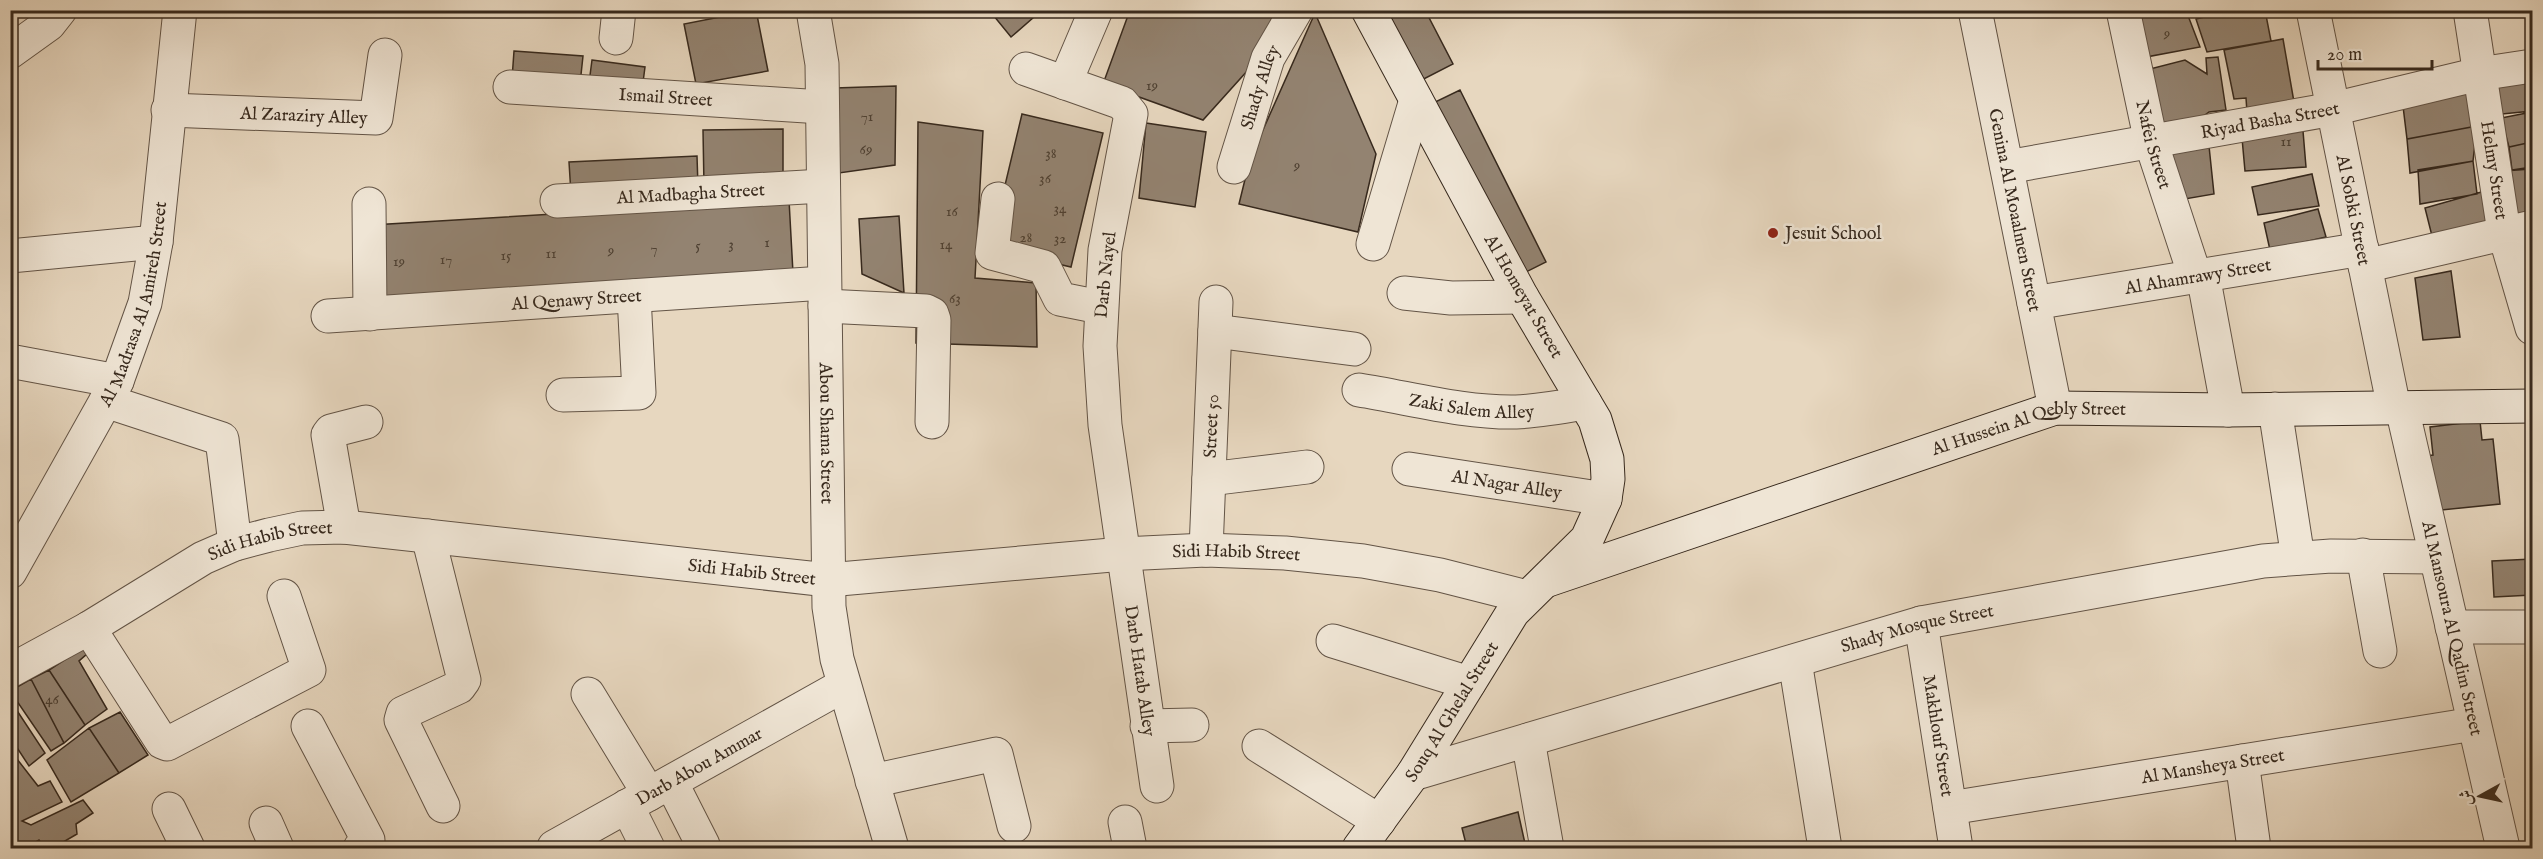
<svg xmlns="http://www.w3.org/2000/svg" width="2543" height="859" viewBox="0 0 2543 859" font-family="'IM FELL English',Amiri,serif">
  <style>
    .building { fill: #938371; stroke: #37291d; stroke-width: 1.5 }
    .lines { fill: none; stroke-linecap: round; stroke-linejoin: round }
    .minor-casing { stroke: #635446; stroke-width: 35 }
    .secondary-casing { stroke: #37291d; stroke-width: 35 }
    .minor { stroke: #efe5d5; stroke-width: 33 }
    .secondary { stroke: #efe5d5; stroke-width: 33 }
    .poi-dot { fill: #8f2418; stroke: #efe5d5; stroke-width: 2 }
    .labels { text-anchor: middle; stroke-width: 5; stroke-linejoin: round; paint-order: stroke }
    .number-label { font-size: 15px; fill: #4e4032 }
    .street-label { font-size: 18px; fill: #37291d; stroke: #efe5d5 }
    .poi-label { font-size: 18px; fill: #37291d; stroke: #efe5d5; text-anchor: start }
  </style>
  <rect width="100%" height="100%" fill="#e7d7bf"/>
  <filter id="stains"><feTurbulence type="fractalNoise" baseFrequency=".00333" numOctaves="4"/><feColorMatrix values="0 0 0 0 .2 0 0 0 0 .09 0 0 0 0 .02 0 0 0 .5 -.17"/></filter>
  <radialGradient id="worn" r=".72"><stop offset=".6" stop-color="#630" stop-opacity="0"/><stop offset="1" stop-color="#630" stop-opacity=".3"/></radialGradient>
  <path class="building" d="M756 10 768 71 696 84 684 24Z
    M989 10H1042L1011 37Z
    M1130 10H1302L1203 120 1103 84Z
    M1375 10H1425L1453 64 1414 84Z
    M2138 10H2160V14L2187 13 2200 47 2146 57Z
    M2233 10H2265L2271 41 2207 52 2196 19Z
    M1315 13 1376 154 1358 232 1239 204 1250 159Z
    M2283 39 2294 102 2247 112 2246 98 2234 99 2224 50Z
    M514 51 583 56 580 84 512 79Z
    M2218 57 2226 110 2209 112 2197 121 2158 125 2146 70 2185 60 2207 74 2206 58Z
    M592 60 645 67 642 90 589 83Z
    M2527 75 2532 111 2502 114 2493 80Z
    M896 86 895 165 839 173 835 88Z
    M1460 90 1546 262 1518 276 1431 104Z
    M2473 91 2477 126 2407 139 2403 106Z
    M2532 112V142L2509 147 2501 118Z
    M1022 114 1103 133 1071 267 990 248Z
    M2302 119 2306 167 2245 171 2242 138Z
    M918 122 983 131 975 278 1036 283 1037 347 916 343Z
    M1146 123 1206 132 1195 207 1139 198Z
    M2477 126 2473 161 2410 173 2407 139Z
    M783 129V185L704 186 703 130Z
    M2532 142V167L2512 170 2509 147Z
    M2209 146 2214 194 2179 200 2167 149Z
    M697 156 698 187 571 194 569 162Z
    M2473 161 2477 194 2420 204 2418 170Z
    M2531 169 2532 217 2511 220 2504 171Z
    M2312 174 2319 206 2258 215 2252 187Z
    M2492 189 2496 230 2433 240 2425 208Z
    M789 200 793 273 376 299 372 225Z
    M2318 209 2326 237 2270 250 2264 223Z
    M899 216 904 293 862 274 859 219Z
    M2451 271 2460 337 2423 340 2415 278Z
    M2480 421 2482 440 2493 439 2500 504 2412 513 2406 458 2433 455 2430 427Z
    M2532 559V595L2494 597 2492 561Z
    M84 647 88 653 79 661 107 709 85 725 49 670Z
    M49 670 85 725 64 743 31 679Z
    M31 679 64 743 51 751 10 691Z
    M10 700 45 753 29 766 10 737Z
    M120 712 148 755 119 773 89 728Z
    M89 728 119 773 71 802 47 760Z
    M10 750 38 786 50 781 62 802 22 821 31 825 83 800 93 813 76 824 77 834 53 848H44L39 840 25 848H10Z
    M1518 812 1526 848H1467L1462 828Z"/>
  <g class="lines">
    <g class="minor-casing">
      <g id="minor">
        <path id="s1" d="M813 10 822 64 829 607 837 659 892 848"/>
        <path id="s2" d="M1975 10 2055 408"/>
        <path id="s3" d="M2123 10 2151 142 2195 276"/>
        <path id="s4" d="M2313 10 2394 408"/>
        <path id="s5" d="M2470 10 2504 232 2532 328"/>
        <path d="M616 38 619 10"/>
        <path d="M10 52 49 24 60 10"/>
        <path id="s6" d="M1026 69 1122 103 1131 114 1105 250 1100 346 1105 425 1157 786"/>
        <path d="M1065 83 1096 10"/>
        <path id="s7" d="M510 87 822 107"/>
        <path id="s8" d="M168 110 376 118 385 55"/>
        <path id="s9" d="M1234 167 1268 58 1296 10"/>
        <path id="s10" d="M2007 167 2333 109 2479 74 2532 66"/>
        <path d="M998 199 992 253 1044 267 1060 299 1100 307"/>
        <path id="s11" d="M557 201 823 186"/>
        <path d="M369 204 370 314"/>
        <path d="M1373 244 1416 100"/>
        <path d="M10 256 156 242"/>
        <path d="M2365 266 2532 227"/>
        <path d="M2203 275 2228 410"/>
        <path d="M1404 293 1451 298 1522 297"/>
        <path id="s12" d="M2034 303 2362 249"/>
        <path d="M825 306 926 311 932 314 934 320 932 422"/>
        <path id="s13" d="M328 316 824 283"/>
        <path d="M1215 331 1354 349"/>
        <path d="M15 362 117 381"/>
        <path id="s14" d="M1359 390C1410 398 1464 413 1516 412 1540 411 1562 407 1585 403"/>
        <path d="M563 395 639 393 634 296"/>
        <path d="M106 401 222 439 235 544"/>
        <path id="s15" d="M2402 408 2503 848"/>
        <path d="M2275 409 2298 558"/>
        <path id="s16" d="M1409 469 1605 499"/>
        <path d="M1209 479 1307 467"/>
        <path d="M344 527 328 435 331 431 366 422"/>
        <path d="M428 536 464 680 459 687 403 713 401 720 443 806"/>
        <path id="s17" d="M1206 550 1216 302"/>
        <path d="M2363 555 2380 651"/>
        <path id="s18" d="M10 572 117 381 145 303 156 242 180 10"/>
        <path id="s19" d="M1921 623 1956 848"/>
        <path d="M2452 627H2532"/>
        <path d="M89 628 162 742 167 744 309 670 284 596"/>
        <path d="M1333 641 1469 683"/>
        <path d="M1795 661 1825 848"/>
        <path id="s20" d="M10 671 89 628 203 558 235 544 269 535 302 528 344 527 828 580 1123 554 1206 550 1285 553 1363 561 1440 575 1527 597"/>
        <path d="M588 694 649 794"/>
        <path d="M308 726 368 840 360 848"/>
        <path d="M1147 726 1192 725"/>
        <path d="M1528 740 1547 848"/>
        <path d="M1259 746 1379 821"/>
        <path d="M2242 761 2254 848"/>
        <path id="s21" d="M1413 774 1921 623 2263 561 2331 556 2436 557"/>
        <path d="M872 781 996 754 1014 826"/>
        <path d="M671 782 703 845"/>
        <path d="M627 806 648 848"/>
        <path id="s22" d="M1950 808 2474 724"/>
        <path d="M169 809 188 848"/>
        <path d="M1125 822 1130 848"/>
        <path d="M266 823 277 848"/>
        <path id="s23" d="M554 847 844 685"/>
      </g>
    </g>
    <g class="secondary-casing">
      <g id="secondary">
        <path id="s24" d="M1548 580 2055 408 2228 410 2532 406"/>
        <path id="s25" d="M1359 848 1413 774 1513 612 1587 539 1605 499 1608 479 1607 459 1595 420 1522 297 1368 10"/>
      </g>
    </g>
    <use href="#minor" class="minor"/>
    <use href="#secondary" class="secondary"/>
  </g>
  <circle class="poi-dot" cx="1773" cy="233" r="6"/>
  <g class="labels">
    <g class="number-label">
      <text x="2167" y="38">9</text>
      <text x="1152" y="90">19</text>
      <text x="867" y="121">71</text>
      <text x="2286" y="146">11</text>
      <text x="866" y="154">69</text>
      <text x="1051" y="158">38</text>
      <text x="1297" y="170">9</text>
      <text x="1045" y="183">36</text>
      <text x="1060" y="213">34</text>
      <text x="952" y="216">16</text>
      <text x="1026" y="242">28</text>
      <text x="1060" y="243">32</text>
      <text x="767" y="247">1</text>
      <text x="731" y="249">3</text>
      <text x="946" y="249">14</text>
      <text x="698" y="250">5</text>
      <text x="654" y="253">7</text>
      <text x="611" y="255">9</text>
      <text x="551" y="258">11</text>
      <text x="506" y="260">15</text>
      <text x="446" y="264">17</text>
      <text x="399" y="266">19</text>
      <text x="955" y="303">63</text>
      <text x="52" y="704">46</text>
    </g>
    <g class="street-label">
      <text dy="6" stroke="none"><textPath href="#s9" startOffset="84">Shady Alley</textPath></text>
      <text dy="6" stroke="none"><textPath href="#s7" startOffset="156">Ismail Street</textPath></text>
      <text dy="6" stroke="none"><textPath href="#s8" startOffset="136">Al Zaraziry Alley</textPath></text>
      <text dy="6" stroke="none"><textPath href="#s10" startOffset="267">Riyad Basha Street</textPath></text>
      <text dy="6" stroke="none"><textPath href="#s3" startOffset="138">Nafei Street</textPath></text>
      <text dy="6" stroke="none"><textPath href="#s5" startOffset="162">Helmy Street</textPath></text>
      <text dy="6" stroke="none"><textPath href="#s11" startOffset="134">Al Madbagha Street</textPath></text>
      <text dy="6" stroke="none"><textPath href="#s2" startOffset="204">Genina Al Moaalmen Street</textPath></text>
      <text dy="6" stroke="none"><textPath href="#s4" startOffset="204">Al Sobki Street</textPath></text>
      <text transform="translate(1105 275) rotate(-84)" y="6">Darb Nayel</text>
      <text dy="6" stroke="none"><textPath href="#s12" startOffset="166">Al Ahamrawy Street</textPath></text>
      <text transform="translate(1524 296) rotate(60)" y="6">Al Homeyat Street</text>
      <text dy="6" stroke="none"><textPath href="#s13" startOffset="249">Al Qenawy Street</textPath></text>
      <text dy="6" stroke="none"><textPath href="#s18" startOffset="298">Al Madrasa Al Amireh Street</textPath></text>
      <text dy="6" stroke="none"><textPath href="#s14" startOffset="114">Zaki Salem Alley</textPath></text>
      <text dy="6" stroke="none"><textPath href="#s17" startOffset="124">Street 50</textPath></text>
      <text dy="6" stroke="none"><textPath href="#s24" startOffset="506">Al Hussein Al Qebly Street</textPath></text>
      <text dy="6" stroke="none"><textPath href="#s1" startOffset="424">Abou Shama Street</textPath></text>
      <text dy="6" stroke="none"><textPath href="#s16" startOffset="99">Al Nagar Alley</textPath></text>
      <text dy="6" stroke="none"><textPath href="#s20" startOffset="294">Sidi Habib Street</textPath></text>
      <text dy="6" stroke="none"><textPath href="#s20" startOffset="1266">Sidi Habib Street</textPath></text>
      <text dy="6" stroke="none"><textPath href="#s20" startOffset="780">Sidi Habib Street</textPath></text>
      <text dy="6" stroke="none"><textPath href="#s15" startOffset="226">Al Mansoura Al Qadim Street</textPath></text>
      <text dy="6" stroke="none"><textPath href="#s21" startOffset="525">Shady Mosque Street</textPath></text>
      <text dy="6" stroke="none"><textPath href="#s6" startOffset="678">Darb Hatab Alley</textPath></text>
      <text dy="6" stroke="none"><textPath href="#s25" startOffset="165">Souq Al Ghelal Street</textPath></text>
      <text dy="6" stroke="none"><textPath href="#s19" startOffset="114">Makhlouf Street</textPath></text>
      <text dy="6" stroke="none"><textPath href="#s23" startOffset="166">Darb Abou Ammar</textPath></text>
      <text dy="6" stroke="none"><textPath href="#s22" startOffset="266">Al Mansheya Street</textPath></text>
    </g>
    <g class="poi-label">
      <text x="1785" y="239">Jesuit School</text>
    </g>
  </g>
  <rect width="2543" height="859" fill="none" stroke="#e7d7bf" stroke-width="36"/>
  <rect x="12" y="12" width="2519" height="835" fill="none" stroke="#37291d" stroke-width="3"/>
  <rect x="18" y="18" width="2507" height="823" fill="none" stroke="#37291d" stroke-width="1.5"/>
  <g transform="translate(2480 796) rotate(262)" stroke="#efe5d5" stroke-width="4.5" paint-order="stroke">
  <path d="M0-4.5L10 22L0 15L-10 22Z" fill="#37291d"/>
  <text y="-9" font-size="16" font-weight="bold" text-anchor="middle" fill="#37291d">ش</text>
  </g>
  <path d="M2318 60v9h114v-9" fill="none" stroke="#37291d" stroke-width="3"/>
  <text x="2327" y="60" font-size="18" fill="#37291d" stroke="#efe5d5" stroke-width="4.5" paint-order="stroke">20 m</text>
  <rect width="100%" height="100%" filter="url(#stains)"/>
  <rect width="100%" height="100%" fill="url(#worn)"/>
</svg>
